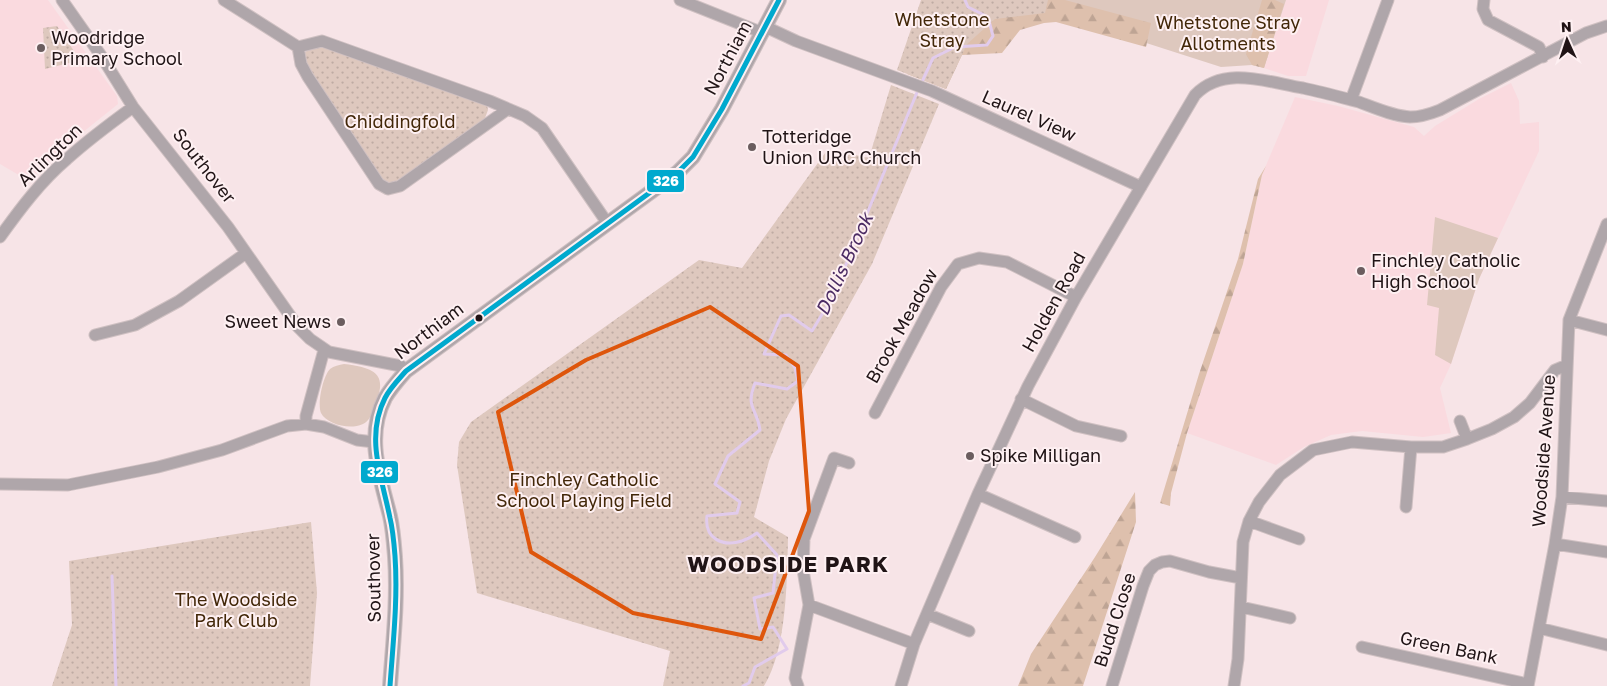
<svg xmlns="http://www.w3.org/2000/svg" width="1607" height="686" viewBox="0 0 1607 686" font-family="'Golos Text',sans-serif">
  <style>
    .built { fill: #fadadf }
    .green { fill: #dec8be }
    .forest { fill: url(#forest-firs) }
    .park { fill: url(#park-dots) }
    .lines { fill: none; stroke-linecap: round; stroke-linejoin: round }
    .stream { stroke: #e1cbec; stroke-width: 3 }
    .minor-casing { stroke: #cfc0c2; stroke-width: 13 }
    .tertiary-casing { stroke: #cfc0c2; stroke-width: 16 }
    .minor { stroke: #afa6aa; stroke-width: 11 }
    .tertiary { stroke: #afa6aa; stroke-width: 14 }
    .bus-1-casing { stroke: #fef0f2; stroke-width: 9 }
    .bus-1 { stroke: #00a9ce; stroke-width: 5 }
    .marked { fill: none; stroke: #de560c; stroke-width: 4; stroke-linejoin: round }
    .poi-dot { fill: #6b5d5f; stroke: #fef0f2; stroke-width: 2 }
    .bus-dot { fill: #201416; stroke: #fef0f2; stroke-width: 2 }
    .labels { text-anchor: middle; stroke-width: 4; stroke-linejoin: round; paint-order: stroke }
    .park-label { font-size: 18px; fill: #422708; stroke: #fef0f2 }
    .poi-label { font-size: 18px; fill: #201416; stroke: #fef0f2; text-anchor: start }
    .street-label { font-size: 18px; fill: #201416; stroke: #fef0f2 }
    .water-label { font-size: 19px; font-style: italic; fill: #4c2c64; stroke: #fef0f2 }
    .district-label { font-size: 22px; font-weight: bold; letter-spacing: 1px; fill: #201416; stroke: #fef0f2 }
    .line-badge { stroke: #fef0f2; stroke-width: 2 }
    .badge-label { font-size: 14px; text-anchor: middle; font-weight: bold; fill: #fff }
  </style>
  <defs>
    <pattern id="forest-firs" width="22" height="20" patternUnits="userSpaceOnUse" patternTransform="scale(1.25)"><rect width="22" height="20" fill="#dec0ad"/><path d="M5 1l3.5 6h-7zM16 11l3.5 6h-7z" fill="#bea494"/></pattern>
    <pattern id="park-dots" width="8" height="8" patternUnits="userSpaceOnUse" patternTransform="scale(1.25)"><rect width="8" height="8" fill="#dec8be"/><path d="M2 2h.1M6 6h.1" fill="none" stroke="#beaba3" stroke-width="1.8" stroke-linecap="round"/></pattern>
  </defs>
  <rect width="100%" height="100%" fill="#f7e4e7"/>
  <path class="built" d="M0 0H48L117 96 118 104 57 153 29 181 0 164Z
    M1286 0H1329L1306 76H1288L1264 68Z
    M1511 83 1519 101 1520 124 1539 122V151L1479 279 1451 364 1440 388 1451 433 1423 437 1362 431 1331 435 1304 447 1276 465 1187 433 1243 264 1262 175 1295 97 1338 106 1414 127 1424 136 1435 126 1479 99Z"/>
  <path class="green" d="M1048 0H1286L1264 68 1252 65 1221 67 1112 32Z
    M1435 217 1498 238 1479 279 1451 364 1435 355 1439 308 1427 305Z
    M344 364C387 369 386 381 370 417 363 433 328 427 321 413 317 404 323 376 330 369 334 366 339 365 344 364Z"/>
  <path class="forest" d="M945 0H1065L1151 23 1146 47 1056 22 1044 23 1020 30 1002 53 962 55 946 89 907 74Z
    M1262 0H1275L1284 4 1264 68 1252 65 1246 54Z
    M1266 166 1262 175 1243 264 1187 433 1171 493 1170 506 1160 503 1199 374 1238 259 1258 179Z
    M1135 492 1136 522 1083 686H1018L1031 654 1095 557Z"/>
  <path class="park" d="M921 0H1048L1045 13 995 19 967 44 946 89 897 70Z
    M57 26 76 54 73 62 45 69 43 28Z
    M314 46H325L487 105 488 110 485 118 399 181 391 183 383 180 306 68 304 53Z
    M891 85 939 104 872 264 786 419 769 461 754 517 788 537C787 580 787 649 764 686H663L670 651 477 593 457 465 459 442 471 422 699 260 742 268 828 149 869 158Z
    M311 522 317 593 310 686H52L72 625 69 561Z"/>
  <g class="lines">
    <path class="stream" d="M921 84 933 58 955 47 987 45 993 36 988 17 968 7 965 0
      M112 576 116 686
      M743 686 749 683 755 667 787 649 773 627 760 629 754 598 773 593 777 555 757 533C753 536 748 539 742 541 723 547 704 539 707 516L737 513 740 502 715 484 728 456 760 430C757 407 745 409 755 383L787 389 798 381 795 368 786 355 764 354 781 316 789 315 812 331 833 296 918 90"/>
    <g class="minor-casing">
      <path id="minor" d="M62 0 102 57 133 107 228 227 298 327 310 339 329 352 401 366 406 371
        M224 0 298 47 322 41 490 101 525 116 542 128 608 224
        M680 0 763 33
        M1484 0 1483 9 1488 20 1539 47 1543 57
        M766 27 796 41 932 91 1141 187
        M298 47 301 64 308 77 379 184 388 189 400 186 508 109
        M1351 100 1388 0
        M0 237C20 209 41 181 67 159 88 140 111 123 133 107
        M1569 320 1607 330
        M95 335 135 325 179 301 246 253
        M1021 399 1076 426 1121 436
        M875 413 941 287 958 264 979 258 1007 262 1076 297
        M1460 421 1467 439
        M306 424V416L324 350
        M849 463 834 458 804 539 803 570 809 605 914 644
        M0 484 68 485 158 467 222 450 287 426 306 424 324 427 357 440 374 442
        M978 494 1075 537
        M1562 497 1607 501
        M1406 507 1411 447
        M1249 521 1299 539
        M1555 544 1607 552
        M1241 607 1290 618
        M927 614 969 631
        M1539 628 1607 645
        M1362 647 1528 684
        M798 686 795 678 809 605
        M901 686 914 644 978 494 1028 386 1076 297 1195 95C1224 65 1267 82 1303 88 1322 92 1340 97 1359 102 1375 108 1393 116 1410 117 1421 117 1430 114 1440 110L1586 33 1607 26
        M1112 686 1143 586 1149 571 1155 565 1162 562 1170 561 1209 572 1241 578
        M1234 686 1238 659 1243 542 1249 521 1259 502 1280 475 1313 450 1352 442 1411 447H1443L1467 439 1492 429 1514 417 1530 403 1555 370 1567 365
        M1528 686 1555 544 1562 497 1569 320 1607 224"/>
    </g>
    <g class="tertiary-casing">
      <path id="tertiary" d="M390 686C393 643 398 600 395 557 394 544 393 529 390 516 380 476 365 437 385 398 391 388 399 379 406 371L626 210 678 172 693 157 722 109 779 0"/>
    </g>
    <use href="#minor" class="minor"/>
    <use href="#tertiary" class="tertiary"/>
    <g class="bus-1-casing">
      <path id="bus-1" d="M390 686C393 643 398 599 395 556 394 543 393 530 390 518 382 478 365 437 385 398 390 388 399 379 406 371L678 172 693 157 722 109 779 0"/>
    </g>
    <use href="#bus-1" class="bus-1"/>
  </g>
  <path class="marked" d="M710 307 798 366 809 511 761 639 633 613 531 552 498 412 586 360Z"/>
  <g class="poi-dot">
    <circle cx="41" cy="48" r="5"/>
    <circle cx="752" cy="147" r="5"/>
    <circle cx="1361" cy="271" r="5"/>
    <circle cx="341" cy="322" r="5"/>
    <circle cx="970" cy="456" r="5"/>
  </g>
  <circle class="bus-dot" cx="479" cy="318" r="4.5"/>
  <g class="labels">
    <g class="park-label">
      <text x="942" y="26">Whetstone<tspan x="942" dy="21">Stray</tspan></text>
      <text x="1228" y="29">Whetstone Stray<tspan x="1228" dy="21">Allotments</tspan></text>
      <text x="400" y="128">Chiddingfold</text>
      <text x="584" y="486">Finchley Catholic<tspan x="584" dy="21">School Playing Field</tspan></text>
      <text x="236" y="606">The Woodside<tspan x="236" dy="21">Park Club</tspan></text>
    </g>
    <g class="poi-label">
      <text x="51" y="44">Woodridge<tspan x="51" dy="21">Primary School</tspan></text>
      <text x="762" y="143">Totteridge<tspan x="762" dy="21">Union URC Church</tspan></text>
      <text x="1371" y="267">Finchley Catholic<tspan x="1371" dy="21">High School</tspan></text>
      <text x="331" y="328" text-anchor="end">Sweet News</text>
      <text x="980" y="462">Spike Milligan</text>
    </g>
    <g class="street-label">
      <text transform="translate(728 58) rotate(-62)" y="6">Northiam</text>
      <text transform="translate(1029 116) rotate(24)" y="6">Laurel View</text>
      <text transform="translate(50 155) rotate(-44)" y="6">Arlington</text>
      <text transform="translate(204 166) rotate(52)" y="6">Southover</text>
      <text transform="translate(1054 302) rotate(-61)" y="6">Holden Road</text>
      <text transform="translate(902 326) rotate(-61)" y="6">Brook Meadow</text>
      <text transform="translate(429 331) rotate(-37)" y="6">Northiam</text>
      <text transform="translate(1544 451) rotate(-86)" y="6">Woodside Avenue</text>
      <text transform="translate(374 578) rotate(-91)" y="6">Southover</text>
      <text transform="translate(1115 620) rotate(-72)" y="6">Budd Close</text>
      <text transform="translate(1449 648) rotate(12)" y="6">Green Bank</text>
    </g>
    <g class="water-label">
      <text transform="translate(844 264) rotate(-65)" y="7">Dollis Brook</text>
    </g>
    <g class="district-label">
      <text x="788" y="572">WOODSIDE PARK</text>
    </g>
  </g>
  <g class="line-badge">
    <rect x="646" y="169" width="39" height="24" rx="5" fill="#00a9ce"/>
    <rect x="360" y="460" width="39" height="24" rx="5" fill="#00a9ce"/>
  </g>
  <g class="badge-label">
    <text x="666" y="186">326</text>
    <text x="380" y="477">326</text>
  </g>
  <g transform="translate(1567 40) rotate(357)" stroke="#fef0f2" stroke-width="4" paint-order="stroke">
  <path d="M0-4L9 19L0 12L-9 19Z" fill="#201416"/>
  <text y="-8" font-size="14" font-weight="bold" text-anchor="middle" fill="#201416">N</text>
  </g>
</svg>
